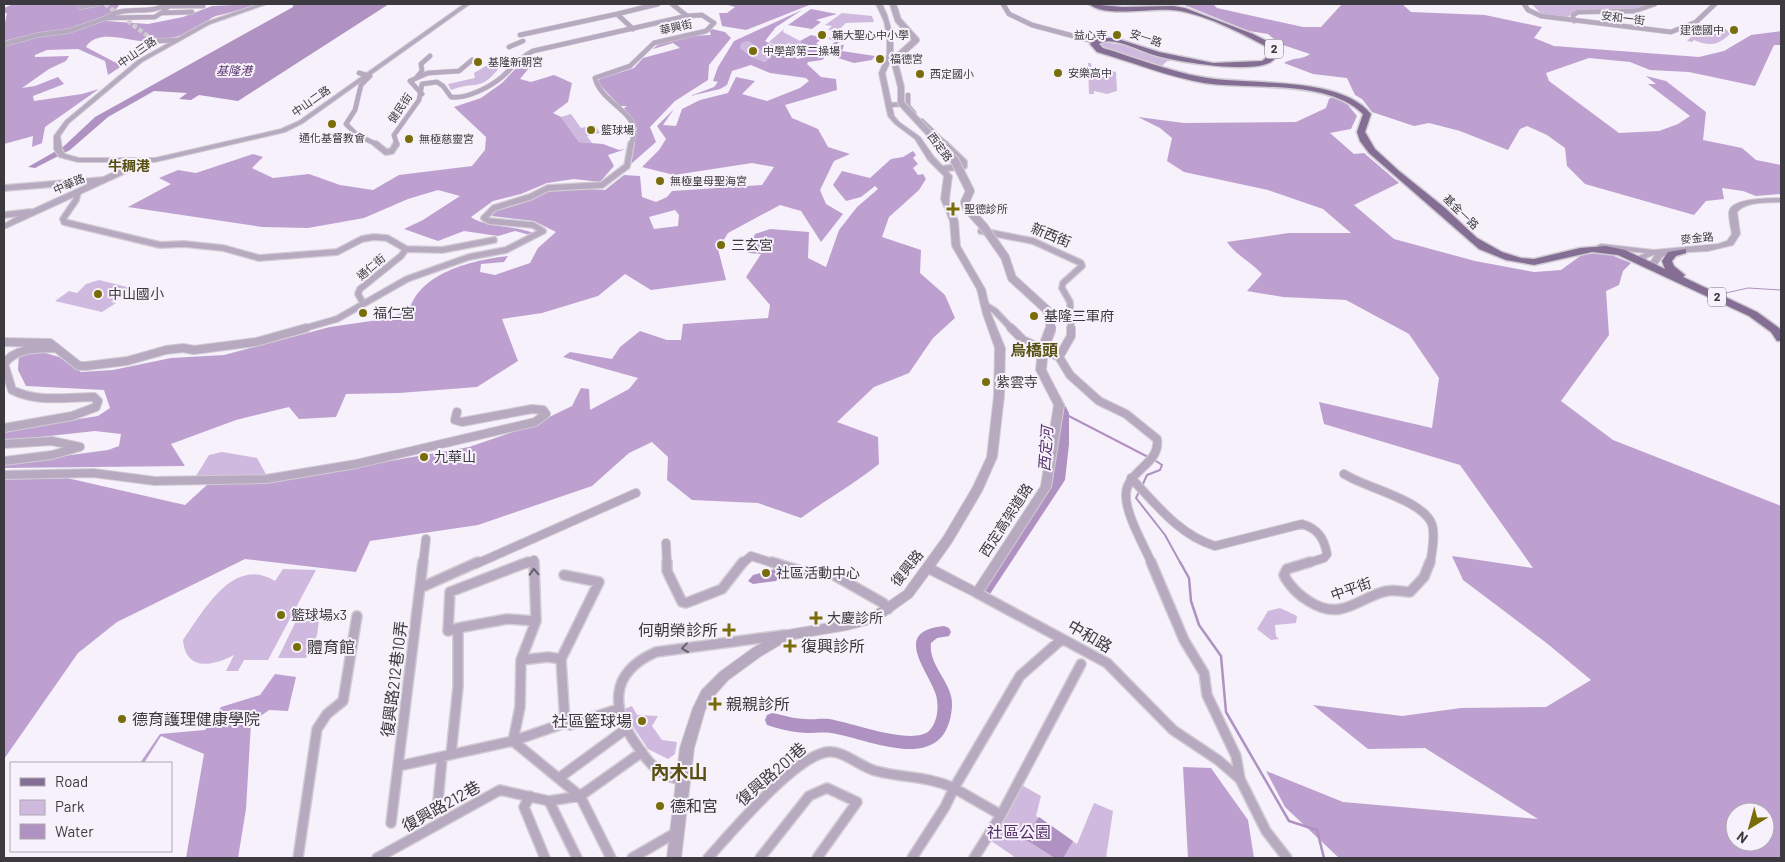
<svg xmlns="http://www.w3.org/2000/svg" width="1785" height="862" viewBox="0 0 1785 862" font-family="Barlow,'Noto Sans TC',sans-serif">
  <style>
    .green { fill: #cfb9de }
    .forest { fill: #bda0cf; fill-rule: evenodd }
    .water { fill: #af92c1 }
    .lines { fill: none; stroke-linecap: round; stroke-linejoin: round }
    .stream-far2 { stroke: #af92c1; stroke-width: 1 }
    .stream-far1 { stroke: #af92c1; stroke-width: 2 }
    .stream { stroke: #af92c1; stroke-width: 2.5 }
    .river { fill: #af92c1; fill-rule: evenodd }
    .minor-tunnel { stroke: #d1ccd4; stroke-width: 4.5; stroke-dasharray: 4.5 2.5; stroke-linecap: butt }
    .minor-far3-casing { stroke: #d1ccd4; stroke-width: 5.5 }
    .minor-far2-casing { stroke: #d1ccd4; stroke-width: 8 }
    .minor-far1-casing { stroke: #d1ccd4; stroke-width: 10 }
    .minor-casing { stroke: #d1ccd4; stroke-width: 12 }
    .tertiary-casing { stroke: #d1ccd4; stroke-width: 2 }
    .primary-casing { stroke: #d1ccd4; stroke-width: 3 }
    .minor-far3 { stroke: #b7aac0; stroke-width: 4.5 }
    .minor-far2 { stroke: #b7aac0; stroke-width: 5.5 }
    .minor-far1 { stroke: #b7aac0; stroke-width: 8 }
    .minor { stroke: #b7aac0; stroke-width: 9 }
    .tertiary { fill: #b7aac0; fill-rule: evenodd }
    .primary { fill: #856e93; fill-rule: evenodd }
    .tertiary-bridge-far2-casing { stroke: #d1ccd4; stroke-width: 8; stroke-linecap: butt }
    .tertiary-bridge-far1-casing { stroke: #d1ccd4; stroke-width: 10; stroke-linecap: butt }
    .tertiary-bridge-casing { stroke: #d1ccd4; stroke-width: 12; stroke-linecap: butt }
    .tertiary-bridge-far2 { stroke: #b7aac0; stroke-width: 6 }
    .tertiary-bridge-far1 { stroke: #b7aac0; stroke-width: 8 }
    .tertiary-bridge { stroke: #b7aac0; stroke-width: 10 }
    .oneway { stroke: #67616c }
    .poi-dot { fill: #786d08; stroke: #f6f1fa; stroke-width: 2 }
    .labels { text-anchor: middle; stroke-width: 4; stroke-linejoin: round; paint-order: stroke }
    .far-street-label { font-size: 11px; fill: #3c3a3e; stroke: #f6f1fa }
    .far-poi-label { font-size: 11px; fill: #3c3a3e; stroke: #f6f1fa; text-anchor: start }
    .shield { fill: #f6f1fa; stroke: #747176; stroke-width: 1 }
    .shield-label { font-size: 12px; font-weight: bold; fill: #3c3a3e }
    .far-water-label { font-size: 12px; font-style: italic; fill: #5b3570; stroke: #f6f1fa }
    .far-quarter-label { font-size: 14px; font-weight: bold; fill: #575012; stroke: #f6f1fa }
    .street-label { font-size: 14px; fill: #3c3a3e; stroke: #f6f1fa }
    .poi-label { font-size: 14px; fill: #3c3a3e; stroke: #f6f1fa; text-anchor: start }
    .water-label { font-size: 15px; font-style: italic; fill: #5b3570; stroke: #f6f1fa }
    .quarter-label { font-size: 16px; font-weight: bold; fill: #575012; stroke: #f6f1fa }
    .near-poi-label { font-size: 16px; fill: #3c3a3e; stroke: #f6f1fa; text-anchor: start }
    .near-street-label { font-size: 16px; fill: #3c3a3e; stroke: #f6f1fa }
    .near-park-label { font-size: 16px; fill: #532d68; stroke: #f6f1fa }
    .near-quarter-label { font-size: 19px; font-weight: bold; fill: #575012; stroke: #f6f1fa }
  </style>
  <rect width="100%" height="100%" fill="#f6f1fa"/>
  <path class="green" d="M1532 4H1649L1631 11H1576L1566 18 1541 14Z
    M842 13 872 16 874 22 846 23 837 31 828 30 832 26 825 25Z
    M1705 23 1726 29 1730 34C1718 45 1710 47 1694 40L1692 42 1687 41Z
    M784 29 783 32 802 42 810 54 801 57 794 51 788 52 769 42Z
    M748 41 771 57 766 62 752 57 740 48 742 43Z
    M1103 42 1124 45 1177 61H1167L1162 66 1100 48 1099 45Z
    M1088 63H1091L1092 70 1105 69 1116 72 1117 91 1107 94 1094 91V94H1089Z
    M486 66 499 68C479 93 476 80 451 90L448 84 475 78 474 73Z
    M571 114 581 128 595 125 600 133 587 136 592 143 579 142 561 117Z
    M99 280 127 287 128 290 121 297 111 302 116 303 102 312 55 301 69 291 77 293 86 284Z
    M222 452 257 458 267 476H196L209 455Z
    M283 569 316 570 268 660H244L238 671H226L234 655C213 666 186 672 183 640 203 612 233 555 275 581Z
    M1280 608 1297 616 1296 623 1275 625 1276 636 1279 639 1271 640 1257 629 1268 611Z
    M296 621H319L317 635 306 658H278Z
    M632 706 637 715 658 716 652 726 662 740 677 742 675 754 668 759 648 749 622 710Z
    M1018 783 1041 796 1036 816 1077 844 1094 803 1113 811 1106 858H1016L987 838Z"/>
  <path class="forest" d="M13 4H120L107 21 148 24 183 17 212 6 257 4C244 10 230 12 216 16 209 18 204 25 197 29 181 37 162 41 144 41 128 41 97 28 86 47L122 66 108 75 105 61 78 49 47 50 35 55V57L69 56 66 61 49 69 22 88 35 86 58 77 64 84 33 96 34 101 82 94 99 89 45 127 42 143 32 147 33 136 4 144V27L7 13H4V8Z
    M730 4H812L746 30 722 26 719 13H727L735 7 728 5Z
    M1182 4H1213L1217 8 1303 27H1321L1342 4H1402L1411 12 1485 15 1542 27 1534 38 1554 46 1699 57 1724 51 1751 35 1781 31V45H1774L1755 86 1689 72 1650 70 1630 62 1589 58 1546 73 1549 81 1619 133 1659 131 1678 124 1690 116 1648 84H1656L1646 76 1666 81 1706 112 1703 140 1742 148 1756 160 1781 165V194L1756 196 1743 191 1722 188 1724 199 1706 201 1694 215 1585 184 1567 166 1565 148 1547 135 1527 126 1520 129 1508 150 1460 131 1429 123 1414 126 1372 112 1362 99 1355 95 1347 78 1313 74 1284 63C1293 57 1303 60 1310 54L1280 44 1268 34 1249 31Z
    M811 9 837 14 816 20 821 22 812 29 788 25Z
    M802 10 776 27 765 41 798 59 810 54 803 48 806 47 800 41 811 35 819 37 816 39 820 40 816 44 829 47 835 42 828 38 844 36 850 28 852 38 843 40 835 45H844L842 51 875 56 872 60 854 63 828 55 822 60 808 62 807 64 821 77 836 79 837 90 785 105 792 118 818 129 828 147 850 154 834 161 820 190 826 204 843 214 821 242 801 211 780 205 728 233 718 249 726 280 651 290 625 274 598 296 542 313 502 319 518 361 477 387 399 393 346 394 336 417 299 419 289 407 236 420 171 444 185 466 4 468V464L108 450 119 446 121 434 95 431 4 441V431L98 416 110 408 104 390 26 386 18 370 19 354 39 351 59 357 81 372 113 370 171 358 224 355 330 327 378 320 409 311C420 272 473 260 508 256L504 262 481 264 480 272 495 275 530 263 538 248 556 232 534 221 492 216 495 209 561 187 605 190 624 175 640 176 642 197 656 202 667 197 672 191 762 185 774 167 752 163 674 175 642 167 659 150 666 139 657 126 674 109 663 125 676 126 682 109 700 100 728 93 736 77 755 81 742 94 767 101 800 88 809 81 806 78 770 73 751 65 732 71 727 85 720 89 690 96 714 87 718 82 713 81 718 67 734 41ZM748 41 771 57 765 62 752 57 740 48 742 43ZM675 210 679 215 678 226 654 229 649 217Z
    M712 29 725 32 731 38 709 65 708 80 675 101 650 127 656 142 631 164 633 138 637 128 624 108 627 106H620L597 82 600 79 634 68 643 58 680 48 673 43 653 49C666 36 692 36 710 35L711 34 709 31Z
    M520 64 529 68 520 79 531 82 554 75 572 83 568 102 553 113 561 117 579 142 603 144 619 150 626 149 608 155 614 166 600 182 574 179 547 183 521 194 493 201 471 217C484 227 516 226 534 233L530 235 515 231 498 236 464 231 438 241 404 229 423 220 460 196 438 190 408 199 364 218 308 228 262 227 128 207 171 184 159 178 178 170 196 173 253 154 263 157 252 168 273 178 309 174 340 185 373 190 399 175 472 166 485 150 486 137 454 107 481 98 502 83Z
    M1334 96 1348 105 1357 116 1351 129 1330 133 1354 154 1364 153 1399 183 1354 205 1394 239 1475 261 1534 272 1561 270 1583 254 1606 253 1631 263 1623 271 1619 285 1606 291 1609 335 1561 401 1613 440 1781 506V858H1339L1285 807 1266 771 1343 802 1538 819 1425 748 1368 749 1313 705 1402 716 1461 708 1546 707 1591 680 1549 645 1463 580 1452 556 1533 568 1460 465 1324 424 1319 402 1432 428 1439 378 1409 334 1346 300 1283 297 1247 291 1262 274C1251 262 1237 256 1227 242L1289 233H1351L1323 209 1268 190 1184 172 1167 161 1172 138 1160 128 1138 117 1184 123 1296 122 1326 108 1329 99ZM1735 812H1765V842H1735Z
    M913 151 916 155 913 158 918 164 913 168 918 175 923 174 926 179 919 190 889 217 882 237 921 250 920 273 945 295 955 318 933 338 909 373 874 387 837 422 878 437 879 464C854 484 827 499 801 518L758 503 692 500 667 480 668 457 652 442 629 453 592 486 478 525 370 541 356 572 245 559 117 622 78 653 4 759V479L67 478 185 505 209 483 260 484 469 447 533 425 572 406 581 388 589 389 590 410 629 389 638 378 563 357 570 352 612 359 620 347 640 331 667 340H681L683 324 768 318 770 305 746 277 761 254 748 253 755 234 770 229 809 232 808 258 826 267 839 230 857 207 878 189 875 186 861 197 846 201 833 185 842 171 870 178 891 159 903 157Z
    M275 674 296 677 288 711 269 710 251 723 246 809 238 858H186L204 754 161 736 144 763H140L160 734 205 730 221 707 260 695Z
    M1183 767 1211 768 1248 820 1254 858H1188Z"/>
  <path class="water" d="M293 4H389L238 101 199 95 191 100 179 99 187 93 154 91 108 117 70 150 35 168 28 167 63 147 95 117 293 7Z
    M775 569 781 574 776 581 753 584 748 581 753 575Z
    M1039 817 1073 841 1063 858H1055L1025 839Z"/>
  <g class="lines">
    <path class="stream-far2" d="M1726 293 1748 288 1781 290"/>
    <path class="stream-far1" d="M1063 413 1148 457
      M1142 486 1147 475 1160 470 1162 465 1153 459
      M1140 490 1136 498 1165 535 1181 564"/>
    <path class="stream" d="M1180 562 1189 578 1191 601 1199 625 1221 656 1226 712 1289 821 1317 830 1324 858"/>
    <path class="river" d="M1056 394 1060 395 1069 413V444L1065 480 990 594 985 595 980 594 978 590 980 586 1053 479 1057 444V413L1051 398Z
      M944 626 949 628 951 632 949 636 937 638 931 643C928 667 954 683 952 707 946 777 873 740 831 733 823 732 816 733 808 733 795 733 779 729 767 725L765 720 767 715 772 713C783 715 794 719 806 719 813 720 821 718 829 719 850 722 912 746 929 731 938 722 939 706 936 695 928 670 891 631 944 626Z"/>
    <path class="minor-tunnel" d="M105 4 152 39"/>
    <g class="minor-far3-casing">
      <path id="minor-far3" d="M80 4 81 7 97 4
        M168 4C148 16 125 4 106 18L155 17 161 13 192 12
        M672 4 687 16
        M1003 4 1009 14 1032 25 1096 42
        M1524 4 1528 10 1541 16 1671 32 1696 22 1715 4
        M164 10 169 6H203
        M617 14 658 4
        M1574 21 1573 15 1578 12 1635 11 1655 4
        M520 35 617 14 633 29
        M152 39 158 41 177 40
        M4 44 38 35 69 31 106 18
        M509 47 523 41
        M359 73 370 76 361 85 355 110 346 124 357 135 378 145
        M417 77 422 71 421 64 430 56
        M422 94 410 81 428 73 459 71 472 60
        M908 95V106L914 113
        M888 105 908 104
        M922 121 947 145
        M397 145 394 135 419 100 422 84 437 82 443 86 451 97C467 99 490 87 502 77 513 67 520 57 533 51L687 16 702 15 714 23 706 31 654 43 630 66 595 78C600 100 631 110 634 129 635 133 632 141 631 145"/>
    </g>
    <g class="minor-far2-casing">
      <path id="minor-far2" d="M376 144 386 152 392 151 396 144
        M941 169 964 166V162L945 144
        M4 188 103 180
        M78 193 76 200 63 219 64 222 160 245 184 244 223 248 259 258 337 252 362 239 374 237 387 238 406 249 401 256 360 289 358 294 363 303
        M4 215 30 212
        M981 231 1033 241 1081 263 1082 266 1063 283 1062 288 1070 302 1071 329
        M406 249 442 250 494 240
        M984 304 995 311 1012 329
        M302 329 337 319 407 279 469 257 506 250 543 231 533 225 489 221 484 218 494 208 530 197 548 188 602 185 627 166 631 144"/>
    </g>
    <g class="minor-far1-casing">
      <path id="minor-far1" d="M1011 328 1023 340 1059 357 1070 375 1099 401 1126 414 1157 439C1161 464 1127 470 1126 494 1125 514 1144 545 1152 564
        M4 342 50 343 79 366H86L127 361 166 350 183 348 194 350 256 342 306 328
        M1059 357 1071 336V328
        M4 428 72 416 96 407 98 401 94 397C66 397 38 403 12 390L4 364C16 347 37 349 56 348
        M4 444 52 441 80 447 52 455 4 461
        M1344 474C1366 488 1419 499 1431 522 1436 532 1432 553 1430 564
        M4 475 93 473 155 481 266 479 356 464 535 422 546 414 543 410 532 409 462 422 455 420 457 412
        M1131 478C1156 504 1179 535 1215 546L1302 524C1318 529 1324 538 1327 554L1324 558 1305 564
        M666 543 667 564
        M423 564 426 539
        M476 564 636 493
        M525 564 534 560V564
        M742 564 751 556 776 564"/>
    </g>
    <g class="minor-casing">
      <path id="minor" d="M534 562 536 621
        M667 562V571L682 602 686 603 722 589 743 562
        M772 562 804 572 832 574 883 603 888 609
        M1151 562 1184 640 1204 673 1207 695 1236 756 1240 779
        M1310 562 1287 569 1284 575 1286 579C1296 595 1320 613 1340 609 1357 606 1370 594 1387 591 1395 589 1402 592 1410 592L1424 577 1430 562
        M420 588 478 562
        M977 593 1107 663 1173 730 1218 760 1240 779 1266 831 1287 858
        M458 628 507 619 536 621 521 660 520 707 513 741
        M521 660 548 657 561 659
        M570 725 618 709
        M513 741 580 796 611 858
        M451 754 458 687V628L448 631 450 592 528 562
        M399 766 513 741 565 723 561 659 599 582 564 575
        M559 778 626 729
        M683 780C661 777 650 765 638 747 611 710 608 673 656 652L784 635
        M530 796 524 807 545 858
        M438 801 442 758
        M549 801 577 858
        M391 823 423 562
        M298 858 317 729 327 714 343 701 357 616
        M377 858 500 790 549 801 580 796 642 752
        M632 858 677 832
        M708 858C731 833 794 757 827 752 844 750 860 767 876 771 903 778 928 776 954 788L1020 676 1062 639
        M760 858 809 796 827 788 857 802 817 858
        M912 858 945 807 954 788 1001 815
        M974 858 1001 815 1081 664"/>
    </g>
    <g class="tertiary-casing">
      <path id="tertiary" d="M259 4H267L210 24 142 62 69 123 60 136 62 149 65 154 79 158H155L281 129 299 121 464 4H470L303 123 285 132 155 162H143V165L126 173 4 229V224L18 216 136 162H78L59 157 54 149V136L65 121 138 60 206 22Z
        M876 4H882L887 15 893 36V55L885 73 894 116 899 122 920 137 934 157 952 176 949 199 958 221 960 246 985 289 991 314 1005 348 1004 396 997 457 982 491 952 542 935 566 975 587 1041 486 1054 405 1036 370 1038 349 1043 346 1048 349 1046 370 1064 405 1051 487 981 596 977 598 929 574 912 597 877 622 847 630 788 640 761 656 728 680 712 698 705 710 694 748 681 858H667L680 748 693 708 702 690 720 672 753 648 782 631 847 620 870 614 904 591 944 536 973 487 987 457 994 396 995 348 983 314 977 289 952 246 950 221 941 199 944 176 928 160 915 139 895 124 888 116 879 73 887 55V36L884 21Z
        M1781 198V202C1768 203 1746 201 1737 212L1740 234 1733 245 1708 251 1672 253 1662 257 1657 265C1648 267 1641 265 1637 257L1645 253 1601 248 1597 246 1601 244 1654 250 1718 244 1727 241 1732 234C1731 228 1729 220 1729 213 1730 197 1769 199 1781 198ZM1653 255H1655L1651 261H1647L1646 258Z"/>
    </g>
    <g class="primary-casing">
      <path id="primary" d="M1089 4 1122 7 1173 6 1185 8 1253 34 1273 44 1279 54C1276 57 1274 60 1271 62 1251 74 1177 62 1154 55 1139 51 1112 35 1099 44L1103 48C1136 58 1168 71 1202 77 1249 86 1339 75 1371 114L1365 132 1375 149 1399 171 1445 208 1477 238 1502 252 1521 258 1534 259 1580 248 1606 246 1625 250 1665 269 1662 261 1668 252 1686 249V253L1676 256 1672 261 1674 266 1685 275 1683 277 1757 312 1779 328 1781 331V341H1777L1771 332 1749 316 1618 255 1592 252 1534 265 1506 260 1479 249 1369 153 1360 141 1357 132 1363 114C1327 79 1251 90 1204 83 1168 77 1132 62 1097 52L1090 44 1097 38H1115L1159 52 1213 63 1262 61 1271 54 1267 47C1241 33 1201 12 1171 10 1150 8 1105 18 1089 4Z"/>
    </g>
    <use href="#minor-far3" class="minor-far3"/>
    <use href="#minor-far2" class="minor-far2"/>
    <use href="#minor-far1" class="minor-far1"/>
    <use href="#minor" class="minor"/>
    <use href="#tertiary" class="tertiary"/>
    <use href="#primary" class="primary"/>
    <g class="tertiary-bridge-far2-casing">
      <path id="tertiary-bridge-far2" d="M893 4 898 20 916 40 894 60 901 87V103L940 145"/>
    </g>
    <g class="tertiary-bridge-far1-casing">
      <path id="tertiary-bridge-far1" d="M939 144 955 161 970 191 965 202 966 207 984 227 1005 257 1012 278 1047 310 1051 329"/>
    </g>
    <g class="tertiary-bridge-casing">
      <path id="tertiary-bridge" d="M1043 349 1051 328"/>
    </g>
    <use href="#tertiary-bridge-far2" class="tertiary-bridge-far2"/>
    <use href="#tertiary-bridge-far1" class="tertiary-bridge-far1"/>
    <use href="#tertiary-bridge" class="tertiary-bridge"/>
  </g>
  <defs><path id="oneway-chevron" d="M-2-3.5L2.5 0L-2 3.5" fill="none" stroke-width="1.6" stroke-linecap="round" stroke-linejoin="round" transform="scale(1.25)"/></defs>
  <g class="oneway">
    <use href="#oneway-chevron" transform="translate(534 572) rotate(-92)"/>
    <use href="#oneway-chevron" transform="translate(685 648) rotate(173)"/>
  </g>
  <g class="poi-dot">
    <circle cx="1734" cy="30" r="5"/>
    <circle cx="822" cy="35" r="5"/>
    <circle cx="1117" cy="35" r="5"/>
    <circle cx="753" cy="51" r="5"/>
    <circle cx="880" cy="59" r="5"/>
    <circle cx="478" cy="62" r="5"/>
    <circle cx="1058" cy="73" r="5"/>
    <circle cx="920" cy="74" r="5"/>
    <circle cx="332" cy="124" r="5"/>
    <circle cx="591" cy="130" r="5"/>
    <circle cx="409" cy="139" r="5"/>
    <circle cx="660" cy="181" r="5"/>
    <path d="M950.5 201.5h5v5h5v5h-5v5h-5v-5h-5v-5h5z"/>
    <circle cx="721" cy="245" r="5"/>
    <circle cx="98" cy="294" r="5"/>
    <circle cx="363" cy="313" r="5"/>
    <circle cx="1034" cy="316" r="5"/>
    <circle cx="986" cy="382" r="5"/>
    <circle cx="424" cy="457" r="5"/>
    <circle cx="766" cy="573" r="5"/>
    <circle cx="281" cy="615" r="5"/>
    <path d="M813.5 610.5h5v5h5v5h-5v5h-5v-5h-5v-5h5z"/>
    <path d="M726.5 622.5h5v5h5v5h-5v5h-5v-5h-5v-5h5z"/>
    <path d="M787.5 638.5h5v5h5v5h-5v5h-5v-5h-5v-5h5z"/>
    <circle cx="297" cy="647" r="5"/>
    <path d="M712.5 696.5h5v5h5v5h-5v5h-5v-5h-5v-5h5z"/>
    <circle cx="122" cy="719" r="5"/>
    <circle cx="642" cy="721" r="5"/>
    <circle cx="660" cy="806" r="5"/>
  </g>
  <g class="labels">
    <g class="far-street-label">
      <text transform="translate(1623 18) rotate(7)" y="4">安和一街</text>
      <text transform="translate(676 27) rotate(-13)" y="4">華興街</text>
      <text transform="translate(1146 38) rotate(18)" y="4">安一路</text>
      <text transform="translate(137 52) rotate(-35)" y="4">中山三路</text>
      <text transform="translate(311 101) rotate(-35)" y="4">中山二路</text>
      <text transform="translate(400 108) rotate(-56)" y="4">健民街</text>
      <text transform="translate(940 147) rotate(53)" y="4">西定路</text>
      <text transform="translate(69 184) rotate(-24)" y="4">中華路</text>
      <text transform="translate(1461 212) rotate(44)" y="4">基金一路</text>
      <text transform="translate(1697 238) rotate(-6)" y="4">麥金路</text>
      <text transform="translate(371 267) rotate(-40)" y="4">通仁街</text>
    </g>
    <g class="far-poi-label">
      <text x="1724" y="34" text-anchor="end">建德國中</text>
      <text x="832" y="39">輔大聖心中小學</text>
      <text x="1107" y="39" text-anchor="end">益心寺</text>
      <text x="763" y="55">中學部第二操場</text>
      <text x="890" y="63">福德宮</text>
      <text x="488" y="66">基隆新朝宮</text>
      <text x="1068" y="77">安樂高中</text>
      <text x="930" y="78">西定國小</text>
      <text x="601" y="134">籃球場</text>
      <text x="332" y="142" text-anchor="middle">通化基督教會</text>
      <text x="419" y="143">無極慈靈宮</text>
      <text x="670" y="185">無極皇母聖海宮</text>
      <text x="964" y="213">聖德診所</text>
    </g>
    <g class="shield">
      <rect x="1265" y="39.5" width="18" height="19" rx="4"/>
      <rect x="1708" y="287.5" width="18" height="19" rx="4"/>
    </g>
    <g class="shield-label">
      <text x="1274" y="53">2</text>
      <text x="1717" y="301">2</text>
    </g>
    <g class="far-water-label">
      <text x="234" y="75">基隆港</text>
    </g>
    <g class="far-quarter-label">
      <text x="129" y="171">牛稠港</text>
    </g>
    <g class="street-label">
      <text transform="translate(1051 235) rotate(22)" y="5">新西街</text>
      <text transform="translate(1006 520) rotate(-57)" y="5">西定高架道路</text>
      <text transform="translate(907 568) rotate(-51)" y="5">復興路</text>
      <text transform="translate(1351 589) rotate(-19)" y="5">中平街</text>
    </g>
    <g class="poi-label">
      <text x="731" y="250">三玄宮</text>
      <text x="108" y="299">中山國小</text>
      <text x="373" y="318">福仁宮</text>
      <text x="1044" y="321">基隆三軍府</text>
      <text x="996" y="387">紫雲寺</text>
      <text x="434" y="462">九華山</text>
      <text x="776" y="578">社區活動中心</text>
      <text x="291" y="620">籃球場x3</text>
      <text x="827" y="623">大慶診所</text>
    </g>
    <g class="water-label">
      <text transform="translate(1046 449) rotate(-86)" y="5">西定河</text>
    </g>
    <g class="quarter-label">
      <text x="1034" y="356">烏橋頭</text>
    </g>
    <g class="near-poi-label">
      <text x="718" y="636" text-anchor="end">何朝榮診所</text>
      <text x="801" y="652">復興診所</text>
      <text x="307" y="653">體育館</text>
      <text x="726" y="710">親親診所</text>
      <text x="132" y="725">德育護理健康學院</text>
      <text x="632" y="727" text-anchor="end">社區籃球場</text>
      <text x="670" y="812">德和宮</text>
    </g>
    <g class="near-street-label">
      <text transform="translate(1090 636) rotate(30)" y="6">中和路</text>
      <text transform="translate(394 679) rotate(-83)" y="6">復興路212巷10弄</text>
      <text transform="translate(771 774) rotate(-41)" y="6">復興路201巷</text>
      <text transform="translate(441 806) rotate(-29)" y="6">復興路212巷</text>
    </g>
    <g class="near-park-label">
      <text x="1019" y="838">社區公園</text>
    </g>
    <g class="near-quarter-label">
      <text x="679" y="779">內木山</text>
    </g>
  </g>
  <rect width="1785" height="862" fill="none" stroke="#3c3a3e" stroke-width="10"/>
  <rect x="10" y="762" width="162" height="90" fill="#f6f1fa" stroke="#aca8af"/>
  <rect x="20" y="778" width="25" height="8" fill="#856e93" stroke="#aca8af"/>
  <text x="55" y="787" font-size="15" fill="#3c3a3e">Road</text>
  <rect x="20" y="800" width="25" height="15" fill="#cfb9de" stroke="#aca8af"/>
  <text x="55" y="812" font-size="15" fill="#3c3a3e">Park</text>
  <rect x="20" y="824" width="25" height="15" fill="#af92c1" stroke="#aca8af"/>
  <text x="55" y="837" font-size="15" fill="#3c3a3e">Water</text>
  <g transform="translate(1750 827) rotate(217)"><circle r="24" fill="#f6f1fa" stroke="#aca8af"/>
  <path d="M0-4L9 19L0 12L-9 19Z" fill="#786d08"/>
  <text y="-8" font-size="14" font-weight="bold" text-anchor="middle" fill="#3c3a3e">N</text>
  </g>
</svg>
